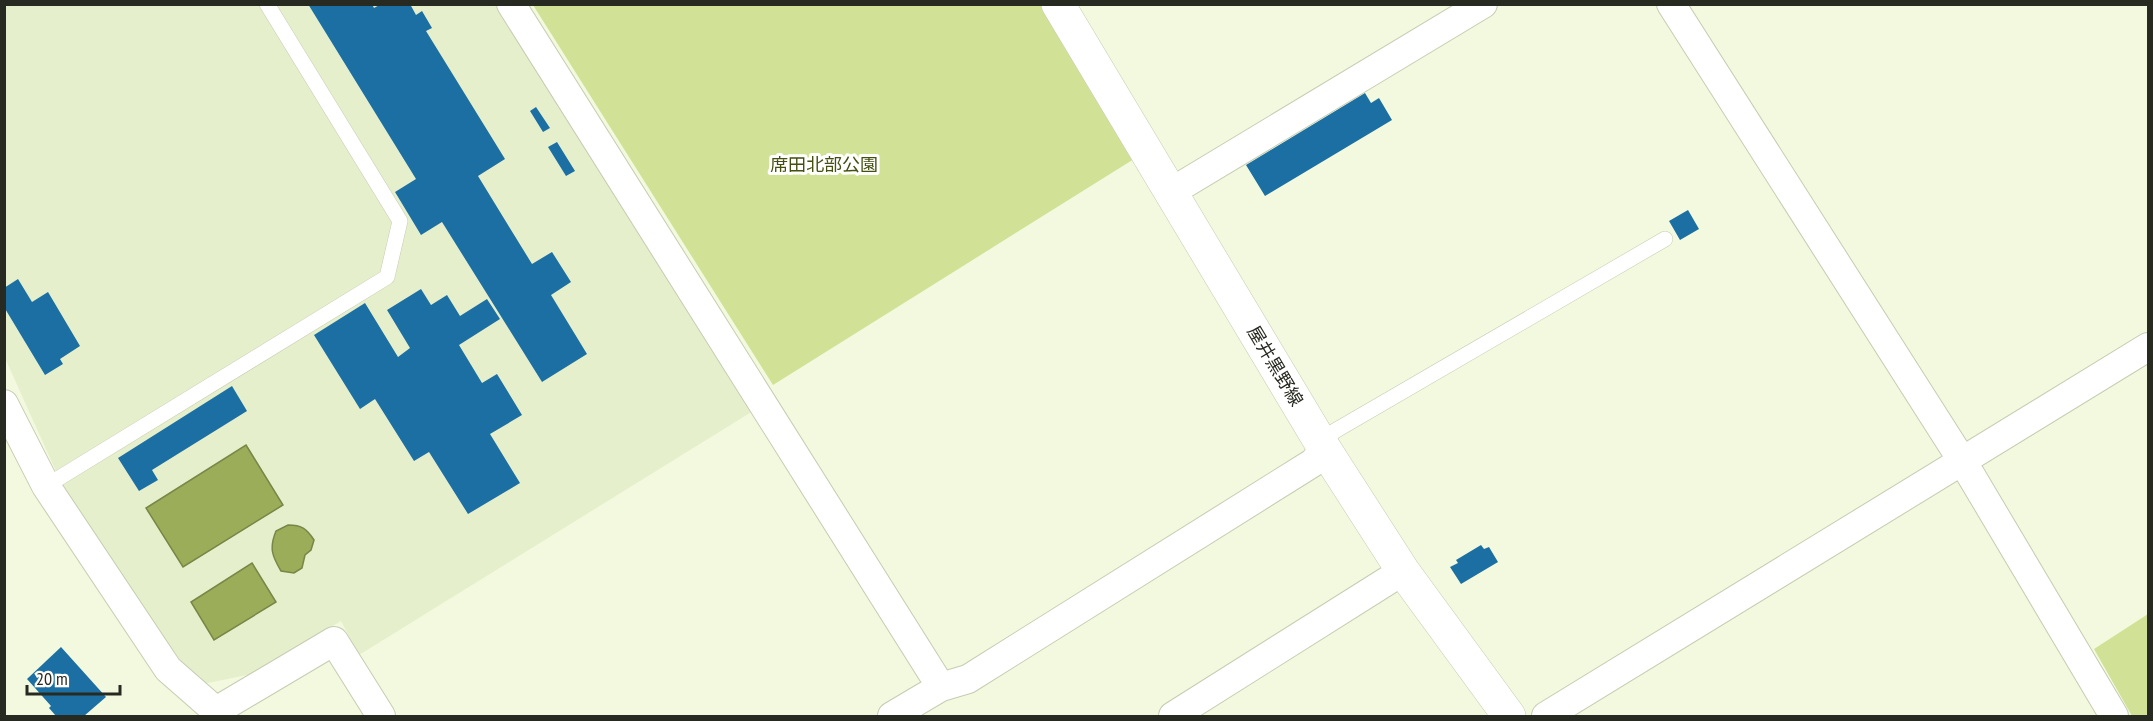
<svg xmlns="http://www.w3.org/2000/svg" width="2153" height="721" viewBox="0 0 2153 721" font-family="'PT Sans Narrow','Noto Sans JP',sans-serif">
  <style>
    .built { fill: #e6efcc }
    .green { fill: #d1e296 }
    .water { fill: #9bad58; stroke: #788647; stroke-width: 1.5 }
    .building { fill: #1c6fa3 }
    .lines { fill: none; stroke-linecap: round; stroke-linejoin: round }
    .lane-casing { stroke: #c5ccb2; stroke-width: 16 }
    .street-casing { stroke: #c5ccb2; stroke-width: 30 }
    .secondary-casing { stroke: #c5ccb2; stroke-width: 34 }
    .lane { stroke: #fff; stroke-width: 15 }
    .street { stroke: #fff; stroke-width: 28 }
    .secondary { stroke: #fff; stroke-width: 33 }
    .labels { text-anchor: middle; stroke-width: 6; stroke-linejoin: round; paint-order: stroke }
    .park-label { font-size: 18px; fill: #444f10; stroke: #fff }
    .street-label { font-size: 18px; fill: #272a20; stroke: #fff }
  </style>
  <rect width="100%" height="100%" fill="#f2f9de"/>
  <path class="built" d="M4 5H495L753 411 359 655 341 621 252 674 198 685 72 507 5 358Z"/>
  <path class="green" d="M533 5H1041L1134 159 773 385Z
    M2148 614V716H2132L2094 649Z"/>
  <path class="water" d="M246 445 283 505 183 567 146 508Z
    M288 525C302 525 307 529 314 540L311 550 305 555 302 568 294 573 281 571C272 556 269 548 276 531Z
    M252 563 276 602 214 640 191 602Z"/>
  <path class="building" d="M308 4H372L374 8 381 4H410L416 15 422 11 432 28 426 31 505 159 478 176 532 264 552 252 571 282 551 295 587 354 542 382 442 222 421 235 395 192 416 179Z
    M1365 93 1371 103 1379 98 1392 120 1265 196 1246 165Z
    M536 107 550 128 543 132 530 111Z
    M557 142 575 171 566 176 548 147Z
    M1688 210 1699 229 1680 240 1669 221Z
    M18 279 32 302 48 292 80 346 60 359 63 364 45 375 4 307V288Z
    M421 289 431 305 447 295 460 316 487 299 500 319 459 345 482 383 497 374 522 415 490 434 520 483 468 514 429 452 414 461 375 399 360 409 314 335 365 303 398 357 410 348 387 310Z
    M232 386 247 411 152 470 158 480 139 491 118 458Z
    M1481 545 1484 549 1489 547 1498 562 1461 584 1450 567 1458 563 1456 560Z
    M61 647 106 697 84 716H56L49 708 51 706 27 679Z"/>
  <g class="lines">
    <g class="lane-casing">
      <path id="lane" d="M1324 448 1333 432 1665 239
        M46 486 387 277 400 221 267 4"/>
    </g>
    <g class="street-casing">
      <path id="street" d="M511 4 941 687
        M1671 4 1963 462 2114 716
        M1171 192 1483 4
        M4 404 46 486 168 669 216 711 334 641 381 716
        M892 716 941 687 968 679 1314 462 1324 448
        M1173 716 1403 571
        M1546 716 2148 347"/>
    </g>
    <g class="secondary-casing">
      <path id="secondary" d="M1058 4 1324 448 1403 571 1509 716"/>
    </g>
    <use href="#lane" class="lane"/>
    <use href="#street" class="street"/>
    <use href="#secondary" class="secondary"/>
  </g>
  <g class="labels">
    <g class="park-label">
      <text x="824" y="171">席田北部公園</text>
    </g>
    <g class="street-label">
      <text transform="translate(1275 366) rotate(59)" y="6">屋井黒野線</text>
    </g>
  </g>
  <rect width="2153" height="721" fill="none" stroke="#272a20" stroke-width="12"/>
  <path d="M27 685v9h93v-9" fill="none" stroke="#272a20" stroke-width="3"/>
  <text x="36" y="685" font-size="18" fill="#272a20" stroke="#ffffff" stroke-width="4.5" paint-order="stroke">20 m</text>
</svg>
